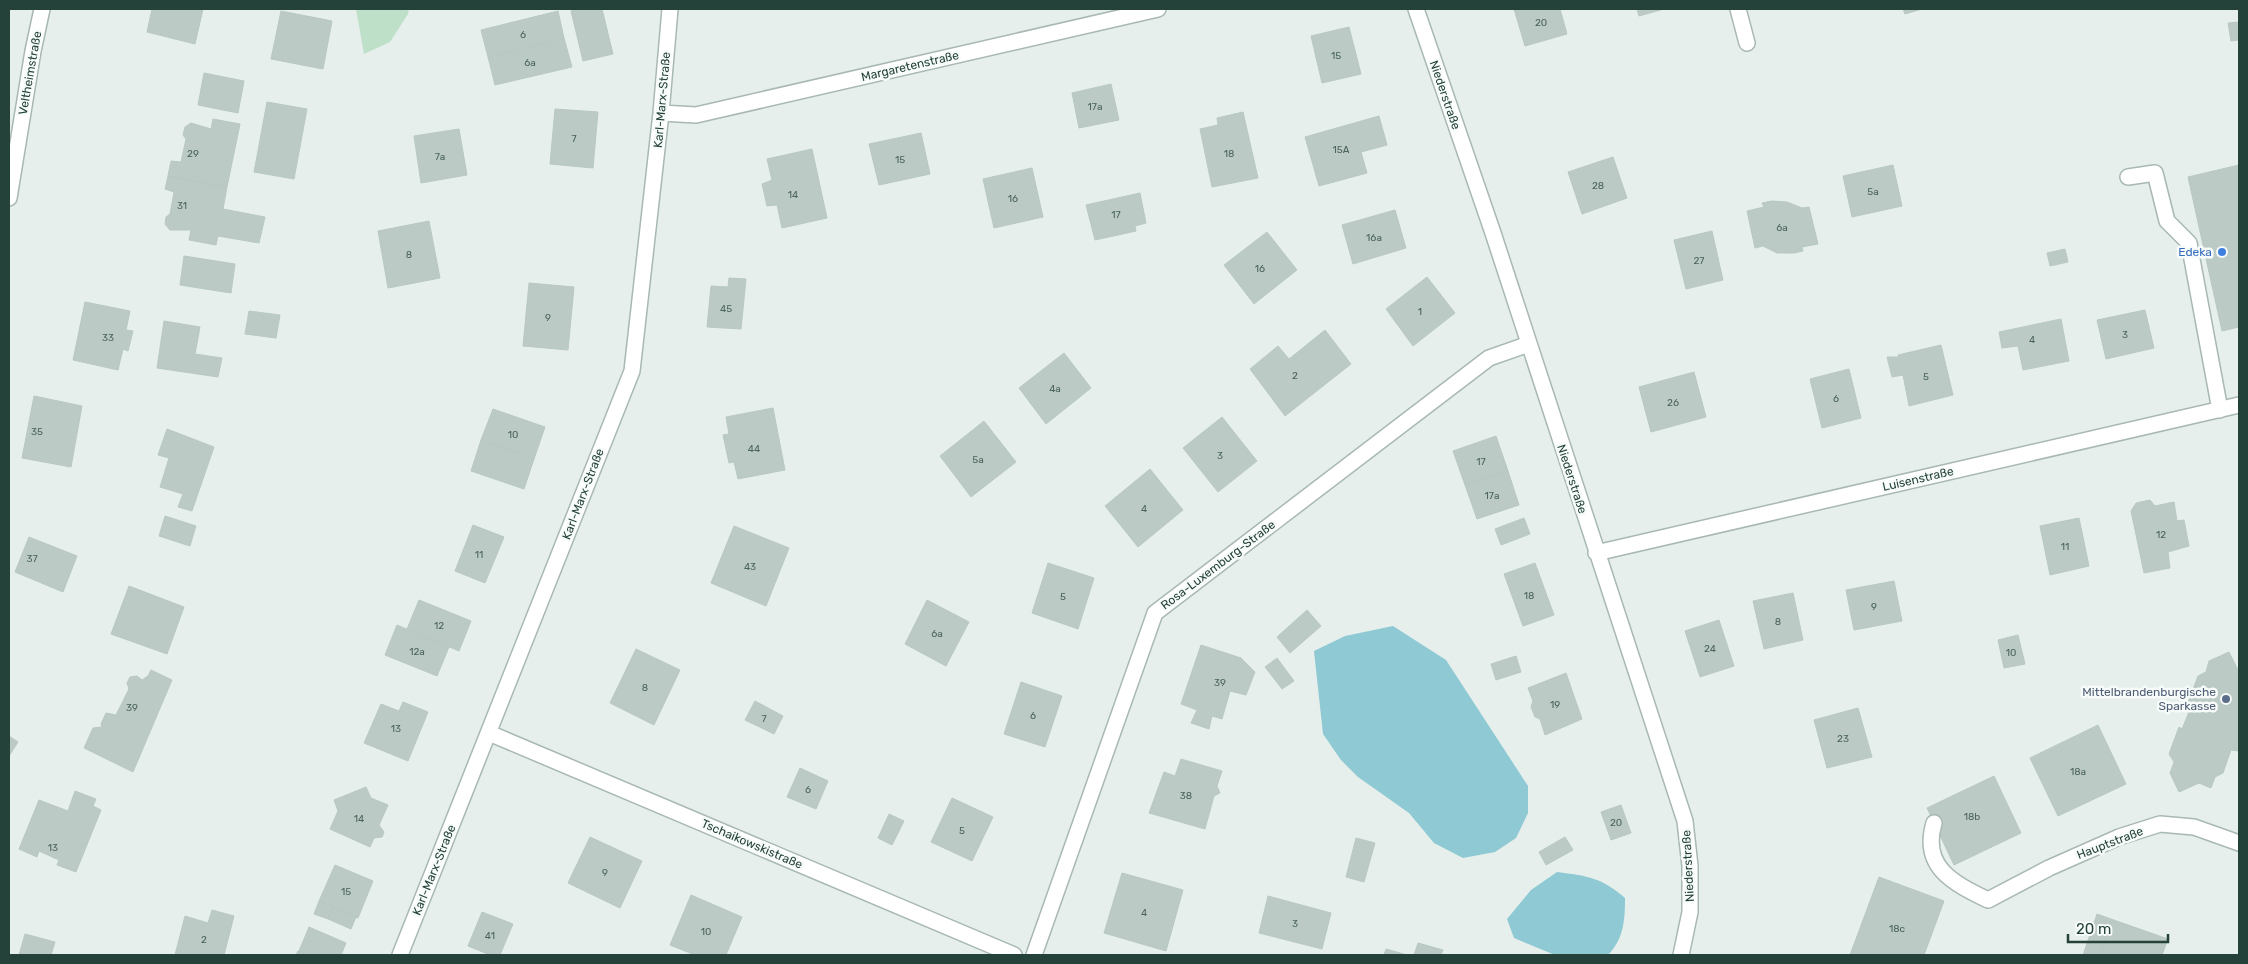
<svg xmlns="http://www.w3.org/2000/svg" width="2248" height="964" viewBox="0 0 2248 964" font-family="Rubik,sans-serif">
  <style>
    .green { fill: #bfe0c8 }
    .water { fill: #8ec9d4 }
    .building { fill: #bbcac4; stroke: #b8c9c2 }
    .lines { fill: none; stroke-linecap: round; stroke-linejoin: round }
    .minor-casing { stroke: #a8b8b2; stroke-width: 18 }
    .minor { stroke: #fff; stroke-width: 15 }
    .shop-dot { fill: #3f7fe0; stroke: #f7fbf9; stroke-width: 2 }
    .service-dot { fill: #5c6f8a; stroke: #f7fbf9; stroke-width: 2 }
    .labels { text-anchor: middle; stroke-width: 5; stroke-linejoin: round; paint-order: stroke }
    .number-label { font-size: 10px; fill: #4a645c }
    .street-label { font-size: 12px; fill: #24423a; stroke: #f7fbf9 }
    .shop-label { font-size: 12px; fill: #366cbe; stroke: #f7fbf9; text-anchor: end }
    .service-label { font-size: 12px; fill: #4e5e75; stroke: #f7fbf9; text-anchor: end }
  </style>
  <rect width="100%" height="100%" fill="#e6efeb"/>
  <path class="green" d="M356 9H409L408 14 390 42 364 54Z"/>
  <path class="water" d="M1393 626 1446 660 1528 786V813L1516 838 1495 852 1463 858 1434 843 1409 813 1358 777 1341 760 1323 734 1314 651 1345 636Z
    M1557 872C1587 876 1601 877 1625 898 1625 919 1624 939 1608 955H1555L1514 938 1507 919 1531 890Z"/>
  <path class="building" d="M152 9H203L195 44 147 32Z
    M582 9H602L613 54 583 61 571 11Z
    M1514 9H1560L1567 34 1525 46Z
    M1637 9H1664L1639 16Z
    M1903 9H1922L1905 14Z
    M281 11 332 21 323 69 271 59Z
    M558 11 564 38 488 57 481 30Z
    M2239 22V40L2231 41 2228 23Z
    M1349 27 1361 74 1322 83 1311 36Z
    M564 38 572 67 495 85 488 57Z
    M204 73 244 81 238 113 198 105Z
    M1111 84 1119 120 1079 128 1072 93Z
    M267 102 307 109 294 179 254 172Z
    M555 109 598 112 593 168 550 164Z
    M1243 112 1258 178 1212 187 1200 129 1218 125 1217 118Z
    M1379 116 1387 145 1361 152 1367 173 1319 186 1305 137Z
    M213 119 240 124 227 187 168 176 171 161 181 162 186 139 183 135 185 127 191 123 211 129Z
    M459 129 467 175 421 183 414 136Z
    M921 133 930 174 879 185 869 144Z
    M812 149 827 218 782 228 777 205 767 206 762 184 772 180 767 159Z
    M1613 157 1627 198 1582 214 1568 172Z
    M1893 165 1902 206 1852 217 1843 176Z
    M2239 165V327L2222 331 2188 177Z
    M1032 168 1043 217 994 228 983 179Z
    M168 176 227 187 223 209 265 217 259 243 218 236 216 245 189 240 191 230H170L165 224 166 217 170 214 174 192 165 189Z
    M1140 193 1146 223 1135 226 1136 231 1095 240 1086 205Z
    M1772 201 1787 202 1802 208 1809 207 1818 244 1802 247 1803 251 1794 253H1777L1763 246 1755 248 1747 211 1764 207 1762 203Z
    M1395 210 1406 248 1353 264 1342 225Z
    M429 221 440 278 388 288 378 231Z
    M1712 231 1723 280 1686 289 1674 240Z
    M1267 232 1297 270 1254 304 1224 265Z
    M2065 249 2068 262 2050 266 2047 253Z
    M184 256 235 264 231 293 180 285Z
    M1427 277 1455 313 1413 346 1386 309Z
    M729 278 746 279 741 329 707 327 711 286 728 287Z
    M529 283 574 287 568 350 523 346Z
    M85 302 130 311 126 330 133 331 128 351 123 349 118 370 73 360Z
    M2145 310 2154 348 2106 359 2097 320Z
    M249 311 280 315 276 338 245 334Z
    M2061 319 2069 361 2023 370 2018 346 2002 348 1999 332Z
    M164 321 200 327 195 354 222 358 218 377 157 368Z
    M1325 330 1351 364 1285 416 1250 369 1278 346 1289 359Z
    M1941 345 1953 395 1909 406 1903 375 1892 377 1887 357H1899L1898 355Z
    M1064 353 1091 388 1046 424 1019 388Z
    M1849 369 1861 418 1822 428 1810 379Z
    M1694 372 1706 417 1651 432 1639 387Z
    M34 396 82 406 71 467 22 458Z
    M773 408 785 470 738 479 734 462 729 463 723 435 729 434 726 417Z
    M493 409 545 427 534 459 481 440Z
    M1222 417 1257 461 1218 492 1183 448Z
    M984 421 1016 462 971 497 940 456Z
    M167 429 214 447 192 511 178 507 183 494 160 487 169 458 158 455Z
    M1496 436 1508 471 1465 485 1453 451Z
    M481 440 534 459 524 489 471 471Z
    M1150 469 1183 510 1138 547 1105 506Z
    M1508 471 1519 505 1477 519 1465 485Z
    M2150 500 2155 506 2174 502 2177 521 2184 520 2189 546 2168 552 2170 568 2144 573 2131 511 2136 503Z
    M165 516 196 526 190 546 159 536Z
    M1524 518 1530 534 1501 545 1495 529Z
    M2079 518 2089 566 2050 575 2040 526Z
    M473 525 504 537 485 583 455 571Z
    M734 526 789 548 766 606 711 583Z
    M29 537 77 556 63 592 15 572Z
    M1048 563 1094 578 1078 629 1032 613Z
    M1535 563 1554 615 1523 626 1504 574Z
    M1894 581 1902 621 1854 630 1846 590Z
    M129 586 184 607 167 654 111 634Z
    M1793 593 1803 640 1764 649 1753 601Z
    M419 600 471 621 459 651 407 629Z
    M927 600 969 622 946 666 905 644Z
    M1307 610 1321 626 1290 653 1277 637Z
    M1719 620 1734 666 1700 677 1685 631Z
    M397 625 449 647 437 676 385 655Z
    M2018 635 2025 664 2004 668 1998 640Z
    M1201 645 1241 658 1255 672 1246 695 1230 691 1222 719 1212 716 1209 729 1191 723 1197 710 1181 704Z
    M636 649 680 670 654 725 610 703Z
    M2229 652 2239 672V751L2231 750 2223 773 2215 777 2211 788 2199 783 2179 792 2170 773 2174 762 2169 754 2179 727 2182 729 2191 707 2187 705 2198 676 2206 672 2209 661Z
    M1516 656 1521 672 1496 680 1491 664Z
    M1277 658 1294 681 1282 689 1265 667Z
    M151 670 172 680 133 772 84 748 93 728 102 727 101 724 106 713 116 715 129 689 127 683 130 677 137 676 142 680 148 676Z
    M1566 673 1582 719 1545 735 1540 719 1535 717 1531 707 1533 701 1528 688Z
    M1021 682 1062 696 1045 747 1004 734Z
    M755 701 783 716 774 734 745 720Z
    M403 702 428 712 408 761 364 743 381 704 399 711Z
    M1858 708 1872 757 1827 768 1814 720Z
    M2098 725 2126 784 2058 816 2030 758Z
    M9 736 18 742 9 756Z
    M1181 759 1222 771 1217 786 1220 793 1214 796 1205 829 1149 813 1164 772 1175 776Z
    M800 768 828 781 816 809 787 797Z
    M1994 776 2021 833 1954 865 1927 808Z
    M366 787 371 798 388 805 379 825 384 832 382 837 374 838 370 847 330 829 338 811 334 800Z
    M75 791 96 799 93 806 101 810 76 872 57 865 59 860 39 851 37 857 19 849 39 800 68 811Z
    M952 798 993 817 972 861 931 842Z
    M1621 805 1631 833 1611 840 1601 812Z
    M889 814 904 821 892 845 878 838Z
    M590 837 642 861 620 908 568 883Z
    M1565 837 1573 850 1546 865 1539 852Z
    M1356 838 1375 843 1364 882 1346 877Z
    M335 865 373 881 358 918 319 901Z
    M1122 873 1183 890 1166 951 1104 933Z
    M1879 877 1944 901 1924 955H1850Z
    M691 895 742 917 726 955H695L670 945Z
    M1268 896 1331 913 1322 949 1259 933Z
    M319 901 333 907 328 919 314 914Z
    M333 907 356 917 351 929 328 919Z
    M212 910 234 916 224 955H175L185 916 208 923Z
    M482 912 513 924 500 955H490L468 946Z
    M2097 914 2111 919 2100 955H2083Z
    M2111 919 2168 939 2162 955H2099Z
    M309 927 346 943 341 955H309L299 951Z
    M25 934 55 942 51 955H19Z
    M1418 943 1443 950 1441 955H1414Z
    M1386 949 1407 955H1384Z
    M298 951H299L309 955H296Z"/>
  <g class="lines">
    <g class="minor-casing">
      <path id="minor" d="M1416 9 1493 233 1685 821 1690 866V912L1681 955
        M1738 9 1747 43
        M661 113 696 115 1158 9
        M2128 177 2155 173 2167 221 2189 243 2220 410
        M9 198 33 51 42 9
        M1596 553 2239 405
        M489 733 1014 955
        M1934 823C1921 867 1953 883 1988 900L2049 868 2119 837 2160 824 2194 827 2239 843
        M400 955 632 371 661 113 670 9
        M1034 955 1155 613 1489 358 1529 344"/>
    </g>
    <use href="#minor" class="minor"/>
  </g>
  <circle class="shop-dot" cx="2222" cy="252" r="5"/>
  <circle class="service-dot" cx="2226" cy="699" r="5"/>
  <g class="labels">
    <g class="number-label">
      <text x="1541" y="26">20</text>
      <text x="523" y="38">6</text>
      <text x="1336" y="59">15</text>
      <text x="530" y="66">6a</text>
      <text x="1095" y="110">17a</text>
      <text x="574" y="142">7</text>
      <text x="1341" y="153">15A</text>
      <text x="193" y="157">29</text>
      <text x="1229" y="157">18</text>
      <text x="440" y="160">7a</text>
      <text x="900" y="163">15</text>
      <text x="1598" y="189">28</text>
      <text x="1873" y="195">5a</text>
      <text x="793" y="198">14</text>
      <text x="1013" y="202">16</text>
      <text x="182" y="209">31</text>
      <text x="1116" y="218">17</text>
      <text x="1782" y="231">6a</text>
      <text x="1374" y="241">16a</text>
      <text x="409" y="258">8</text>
      <text x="1699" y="264">27</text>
      <text x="1260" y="272">16</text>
      <text x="726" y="312">45</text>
      <text x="1420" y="315">1</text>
      <text x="548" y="321">9</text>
      <text x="2125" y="338">3</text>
      <text x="108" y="341">33</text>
      <text x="2032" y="343">4</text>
      <text x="1295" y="379">2</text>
      <text x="1926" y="380">5</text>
      <text x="1055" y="392">4a</text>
      <text x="1836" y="402">6</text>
      <text x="1673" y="406">26</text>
      <text x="37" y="435">35</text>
      <text x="513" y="438">10</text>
      <text x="754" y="452">44</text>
      <text x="1220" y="459">3</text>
      <text x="978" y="463">5a</text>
      <text x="1481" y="465">17</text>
      <text x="1492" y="499">17a</text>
      <text x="1144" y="512">4</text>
      <text x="2161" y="538">12</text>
      <text x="2065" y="550">11</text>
      <text x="479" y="558">11</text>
      <text x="32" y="562">37</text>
      <text x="750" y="570">43</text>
      <text x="1529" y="599">18</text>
      <text x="1063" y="600">5</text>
      <text x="1874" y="610">9</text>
      <text x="1778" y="625">8</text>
      <text x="439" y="629">12</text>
      <text x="937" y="637">6a</text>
      <text x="1710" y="652">24</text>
      <text x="417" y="655">12a</text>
      <text x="2011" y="656">10</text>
      <text x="1220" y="686">39</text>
      <text x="645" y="691">8</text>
      <text x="1555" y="708">19</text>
      <text x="132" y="711">39</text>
      <text x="1033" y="719">6</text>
      <text x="764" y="722">7</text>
      <text x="396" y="732">13</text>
      <text x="1843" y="742">23</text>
      <text x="2078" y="775">18a</text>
      <text x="808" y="793">6</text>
      <text x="1186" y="799">38</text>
      <text x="1972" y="820">18b</text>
      <text x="359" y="822">14</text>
      <text x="1616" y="826">20</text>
      <text x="962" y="834">5</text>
      <text x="53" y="851">13</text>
      <text x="605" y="876">9</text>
      <text x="346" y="895">15</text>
      <text x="1144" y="916">4</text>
      <text x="1295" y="927">3</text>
      <text x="1897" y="932">18c</text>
      <text x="706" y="935">10</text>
      <text x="490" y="939">41</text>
      <text x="204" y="943">2</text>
    </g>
    <g class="street-label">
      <text transform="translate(910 66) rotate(-13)" y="4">Margaretenstraße</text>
      <text transform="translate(30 73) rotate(-80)" y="4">Veltheimstraße</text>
      <text transform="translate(1445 95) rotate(71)" y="4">Niederstraße</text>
      <text transform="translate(662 100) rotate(-85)" y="4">Karl-Marx-Straße</text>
      <text transform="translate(1572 479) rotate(72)" y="4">Niederstraße</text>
      <text transform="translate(1918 479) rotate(-13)" y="4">Luisenstraße</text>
      <text transform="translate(583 494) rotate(-69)" y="4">Karl-Marx-Straße</text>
      <text transform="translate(1218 565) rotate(-37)" y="4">Rosa-Luxemburg-Straße</text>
      <text transform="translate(2110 843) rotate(-21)" y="4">Hauptstraße</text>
      <text transform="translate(752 844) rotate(23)" y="4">Tschaikowskistraße</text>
      <text transform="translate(1688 866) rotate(-93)" y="4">Niederstraße</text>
      <text transform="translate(434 870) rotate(-68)" y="4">Karl-Marx-Straße</text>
    </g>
    <g class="shop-label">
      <text x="2212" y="256">Edeka</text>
    </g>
    <g class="service-label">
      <text x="2216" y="696">Mittelbrandenburgische<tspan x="2216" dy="14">Sparkasse</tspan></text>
    </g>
  </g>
  <rect width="2248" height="964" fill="none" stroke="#24423a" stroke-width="20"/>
  <path d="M2068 934v8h100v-8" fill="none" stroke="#24423a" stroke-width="2.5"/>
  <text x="2076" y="934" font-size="15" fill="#24423a" stroke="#f7fbf9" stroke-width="4" paint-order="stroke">20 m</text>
</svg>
